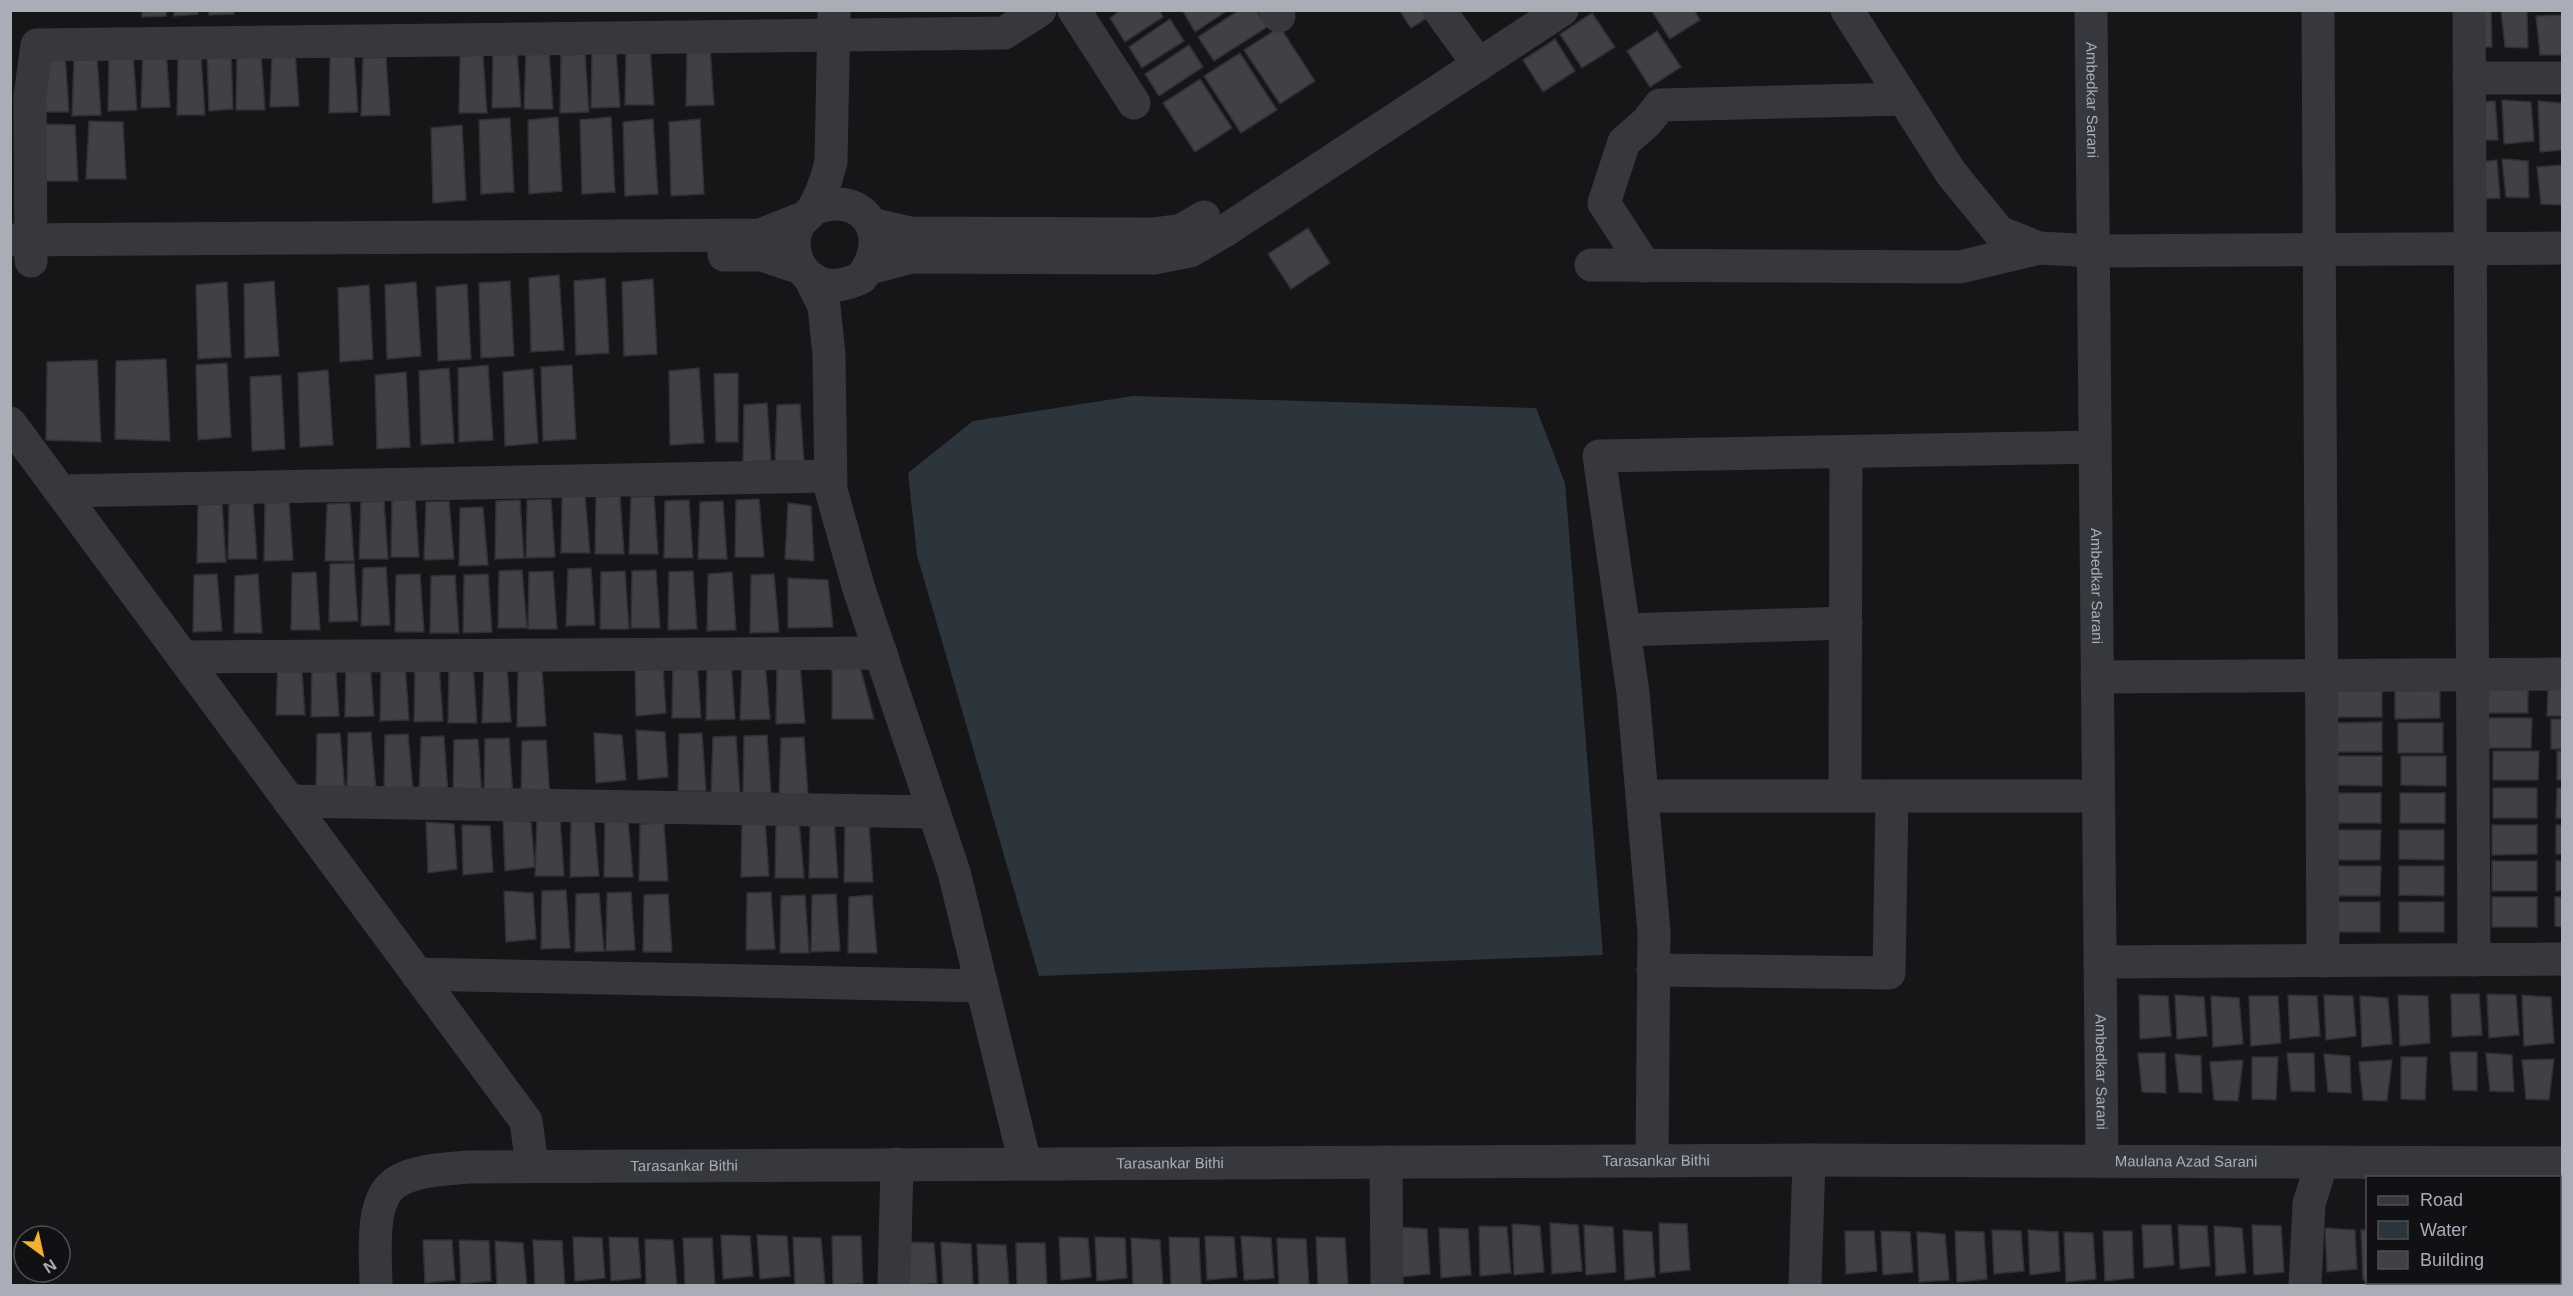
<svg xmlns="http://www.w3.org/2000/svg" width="2573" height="1296" viewBox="0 0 2573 1296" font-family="Arial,sans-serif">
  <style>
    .water { fill: #2c353c }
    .building { fill: #404145; stroke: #303034; stroke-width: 1.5 }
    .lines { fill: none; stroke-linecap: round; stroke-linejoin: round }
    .minor { stroke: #37383d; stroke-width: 33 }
    .labels { text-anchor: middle; stroke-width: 4.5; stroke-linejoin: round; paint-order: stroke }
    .street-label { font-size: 15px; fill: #a8adb8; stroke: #111113 }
  </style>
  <rect width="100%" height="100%" fill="#161618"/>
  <path class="water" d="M1133 396 1536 408 1565 483 1603 955 1039 976 917 555 908 473 973 421Z"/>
  <path class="building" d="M142 10H166V16L142 17Z
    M174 10H198V14L174 16Z
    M209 10H233L234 14 209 15Z
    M1121 10H1159L1163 17 1125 42 1110 18Z
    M1182 10H1228L1195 32Z
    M1239 10H1256L1267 27 1214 61 1198 37Z
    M1399 10H1429L1432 15 1411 28Z
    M1651 10H1694L1700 20 1670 39Z
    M2474 10H2491L2492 47H2473Z
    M2501 10 2527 11 2528 48 2505 47Z
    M1592 13 1615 47 1582 68 1560 34Z
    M2562 15V55H2540L2536 16Z
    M1170 19 1184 41 1142 68 1129 47Z
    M1280 27 1315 81 1280 104 1244 50Z
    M1657 31 1681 67 1650 87 1627 51Z
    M1555 39 1575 71 1543 92 1523 60Z
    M1189 45 1203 67 1159 96 1145 74Z
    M650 47 654 105H625L626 48Z
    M710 47 714 105 686 106 687 48Z
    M166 49 170 107 141 108 143 50Z
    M295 49 299 106 270 107 272 50Z
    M616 49 620 107 591 108 592 50Z
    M517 50 521 107 492 108 493 51Z
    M549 51 553 109H524L526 52Z
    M133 52 137 110 108 111 109 53Z
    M231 52 233 109 209 111 207 54Z
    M261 52 265 110H236L237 53Z
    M1240 53 1277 110 1241 133 1204 76Z
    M65 54 69 112H40L41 55Z
    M354 54 358 112 329 113 330 55Z
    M585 54 589 112 560 113 561 55Z
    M483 55 487 113H459L460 56Z
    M97 57 101 115 72 116 74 58Z
    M201 57 205 115H177L178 58Z
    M386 57 390 115 361 116 363 58Z
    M1200 79 1232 128 1195 152 1163 103Z
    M2502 100 2531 102 2534 141 2504 144Z
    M2495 101 2498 140H2477L2475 102Z
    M2538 101 2562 103V150L2540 152Z
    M558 117 562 191 529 194 528 120Z
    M611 117 615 192 582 194 580 120Z
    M510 118 514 192 481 194 479 120Z
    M653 119 658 194 625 196 623 122Z
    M700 119 704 194 671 196 669 122Z
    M89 121 123 122 126 179H86Z
    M40 124 75 125 78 181H38Z
    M462 125 466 200 433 203 431 128Z
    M2502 159 2528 161 2529 198 2506 197Z
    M2497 160 2500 198 2481 199 2479 162Z
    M2562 165V205L2541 204 2537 167Z
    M1308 228 1330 263 1291 289 1268 254Z
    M559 275 564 350 531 352 529 278Z
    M605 278 609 353 576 355 574 281Z
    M653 279 657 354 624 356 622 282Z
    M274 281 279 356 245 358 244 284Z
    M510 281 514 356 481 358 479 283Z
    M227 282 231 357 198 359 196 285Z
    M416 282 421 356 387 359 385 285Z
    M467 284 471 359 438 361 436 287Z
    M369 285 373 359 340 362 338 288Z
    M166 359 170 441 115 439 116 361Z
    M97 360 101 442 46 440 47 362Z
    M227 363 231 437 198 440 196 365Z
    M488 365 493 440 459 442 458 368Z
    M572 365 576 439 543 441 541 367Z
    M449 368 454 443 421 445 419 371Z
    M699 368 704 443 670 445 669 371Z
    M533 369 538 443 505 446 503 372Z
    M328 370 333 445 300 447 298 373Z
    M406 372 410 447 377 449 375 375Z
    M738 373V442H716L714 374Z
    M281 375 285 449 252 451 250 377Z
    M767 403 771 461 743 462 744 405Z
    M800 404 804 462H775L777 405Z
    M585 495 590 553H561L562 496Z
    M620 496 624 554H595L596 497Z
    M654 496 658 554H629L631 497Z
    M415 499 419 557H391L392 500Z
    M551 499 555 557 526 558 527 500Z
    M759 499 764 557H735L736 500Z
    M520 500 524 558 495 559 496 501Z
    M689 500 693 558H664L665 501Z
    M253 501 257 559H228L229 502Z
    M384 501 388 559H359L361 502Z
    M449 501 454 559 424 560 426 502Z
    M723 501 727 559H698L700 502Z
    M289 502 293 560 264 561 265 503Z
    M350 503 354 561H325L327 504Z
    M788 503 811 506 814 561 785 559Z
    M222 504 226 562 197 563 198 505Z
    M483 507 488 565 459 566 460 508Z
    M354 563 358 621 329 622 330 564Z
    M386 567 390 625 361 626 363 568Z
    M591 568 595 625 566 626 568 569Z
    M522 570 527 628H498L499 571Z
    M656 570 660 628H631L632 571Z
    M553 571 557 629H528L529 572Z
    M625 571 629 629H600L601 572Z
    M693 571 697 629 668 630 669 572Z
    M316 572 320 630H291L292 573Z
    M732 572 736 630 707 631 708 574Z
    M217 574 222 631 193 632 194 575Z
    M258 574 262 633H234L235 576Z
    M420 574 424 632H395L396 575Z
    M488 574 492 632 463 633 464 575Z
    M774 574 779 632 750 633 751 575Z
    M455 575 459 633H430L431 576Z
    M788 578 828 580 833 627 788 628Z
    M301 657 305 715H276L278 658Z
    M335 658 339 716 311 717 312 659Z
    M346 659H370L374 716 345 717Z
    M697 660 701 718H672L673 661Z
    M731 661 735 719 706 720 707 662Z
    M765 661 770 719 740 720 742 662Z
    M832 661 859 663 874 719H832Z
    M405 662 409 720 380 721 381 663Z
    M439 664 443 721 414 722 415 665Z
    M473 664 477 723H448L449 666Z
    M507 665 511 722 482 723 484 666Z
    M800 665 805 723 776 724 777 666Z
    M635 666 663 667 666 713 636 716Z
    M542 669 546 726 517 727 518 670Z
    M2483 684H2528V713H2483Z
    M2337 687H2382V717H2337Z
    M2548 687H2562V716H2547Z
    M2395 689H2440V718L2395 719Z
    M2487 718H2532L2531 748H2487Z
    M2551 719H2562V749H2551Z
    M2382 722V752H2337V723Z
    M2398 723H2443V753H2398Z
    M636 730 665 732 668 777 638 780Z
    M371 732 376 790H347L348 733Z
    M340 733 345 791H316L317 734Z
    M594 733 622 735 626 780 596 783Z
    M702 733 706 791H678L679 734Z
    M408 734 413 791 384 792 385 735Z
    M767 735 771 793H743L744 736Z
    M444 736 448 794 419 795 421 737Z
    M736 736 740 794H711L713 737Z
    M804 737 808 795H779L781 738Z
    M509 738 513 796 484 797 485 739Z
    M478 739 482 797 453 798 454 740Z
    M546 740 550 798H521L522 741Z
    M2493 751H2539L2538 780H2493Z
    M2557 751H2562V780H2557Z
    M2337 756H2382V786L2337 785Z
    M2401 756H2446V786L2401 785Z
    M2493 788H2537V818H2493Z
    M2557 788H2562V818H2556Z
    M2336 793H2381V823H2336Z
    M2400 793H2445V823H2400Z
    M560 818 564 876H535L537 819Z
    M594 819 599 876 570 877 571 820Z
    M628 819 633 877H604L605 820Z
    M765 819 769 876 741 877 742 820Z
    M503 820 531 822 535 867 505 871Z
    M799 820 804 878H775L776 821Z
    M834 820 838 878H809L810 821Z
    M426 822 454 824 457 869 428 873Z
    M664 823 668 881H639L640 824Z
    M869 824 873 882H844L845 825Z
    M462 825 490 826 493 872 463 875Z
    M2492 825H2537V854L2492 855Z
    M2556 825H2562V854H2556Z
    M2336 830H2381L2380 860H2335Z
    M2399 830H2444V860L2399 859Z
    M2492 861H2537V891H2492Z
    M2556 861H2562V890L2556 891Z
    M2335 866H2381L2380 896H2335Z
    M2399 866H2444V896L2399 895Z
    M566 890 570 948 541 949 542 891Z
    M504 891 533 893 536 939 506 942Z
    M631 892 635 950 606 951 607 893Z
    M771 892 775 949 746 950 747 893Z
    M599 893 604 951 575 952 576 894Z
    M668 894 672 952H643L644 895Z
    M836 894 840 951 811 952 812 895Z
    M805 895 809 953H780L781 896Z
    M872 895 877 953H848L849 897Z
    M2492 897H2537V927H2492Z
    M2555 897H2562V927L2555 926Z
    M2335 902H2380V932H2335Z
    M2399 902H2444V932H2399Z
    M2451 994H2479L2482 1035 2452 1037Z
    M2487 994 2516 995 2519 1035 2489 1038Z
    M2139 995 2168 996 2171 1036 2140 1039Z
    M2175 995 2204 997 2207 1036 2177 1039Z
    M2288 995 2317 996 2320 1036 2290 1039Z
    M2324 995 2353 996 2356 1036 2326 1040Z
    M2398 995 2428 996 2430 1043 2400 1046Z
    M2522 995 2551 997 2554 1043 2524 1046Z
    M2211 996 2239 998 2243 1044 2213 1047Z
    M2249 996H2278L2281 1043 2251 1046Z
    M2360 996 2388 998 2392 1044 2362 1047Z
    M2450 1052H2477V1091L2453 1090Z
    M2138 1053H2165L2166 1093 2142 1092Z
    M2287 1053H2314L2315 1092 2291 1091Z
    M2486 1053 2512 1055 2514 1092 2490 1091Z
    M2175 1054 2201 1056 2202 1093 2179 1092Z
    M2324 1054 2350 1056 2351 1093 2328 1092Z
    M2252 1057H2278L2276 1100 2252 1099Z
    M2401 1057H2427L2425 1100 2401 1099Z
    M2554 1059 2549 1100 2526 1099 2522 1060Z
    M2243 1060 2238 1101 2214 1100 2210 1062Z
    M2392 1060 2387 1101 2363 1100 2359 1062Z
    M2560 1221H2562V1269H2560Z
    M1550 1223 1578 1225 1582 1271 1552 1274Z
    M1659 1223 1687 1224 1690 1270 1660 1273Z
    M1512 1224 1540 1226 1544 1272 1514 1275Z
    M1584 1225 1613 1227 1616 1272 1586 1275Z
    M2142 1225H2171L2174 1265 2144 1268Z
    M2178 1225 2207 1226 2210 1266 2180 1269Z
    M2252 1225 2281 1226 2284 1272 2254 1275Z
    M1479 1226 1507 1227 1511 1273 1480 1276Z
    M2214 1226 2242 1228 2246 1273 2216 1276Z
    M1398 1227 1427 1229 1430 1274 1400 1277Z
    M1439 1228 1468 1229 1471 1275 1441 1278Z
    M2325 1228 2355 1230 2357 1269 2327 1272Z
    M1623 1230 1652 1232 1655 1277 1625 1280Z
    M1992 1230 2021 1231 2024 1271 1994 1274Z
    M2028 1230 2058 1232 2060 1271 2030 1275Z
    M2361 1230H2368V1280H2363Z
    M1845 1231H1874L1877 1271 1846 1274Z
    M1881 1231 1910 1232 1913 1272 1883 1275Z
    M1955 1231 1984 1232 1987 1279 1957 1282Z
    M2103 1231H2132L2134 1278 2105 1281Z
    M1917 1232 1945 1234 1949 1280 1919 1282Z
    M2064 1232 2093 1233 2096 1279 2066 1282Z
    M721 1235 750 1236 753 1276 723 1279Z
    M757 1235 787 1236 790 1276 760 1279Z
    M832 1236H861L863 1283 833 1286Z
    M1205 1236 1234 1237 1237 1277 1207 1280Z
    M1241 1236 1271 1238 1274 1278 1244 1280Z
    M573 1237 602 1238 605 1278 575 1281Z
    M609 1237 638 1238 641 1278 611 1281Z
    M793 1237 821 1238 825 1284 795 1286Z
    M1059 1237 1088 1238 1091 1277 1061 1280Z
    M1095 1237 1125 1238 1127 1278 1097 1281Z
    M1169 1237 1199 1238 1201 1285 1171 1286Z
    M1316 1237 1345 1238 1348 1284 1318 1286Z
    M683 1238H712L715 1285 685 1286Z
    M1131 1238 1160 1240 1163 1286H1133Z
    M1277 1238 1306 1239 1309 1285 1279 1286Z
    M645 1239 673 1240 677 1286H646Z
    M423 1240H452L455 1280 425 1283Z
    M459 1240 489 1241 491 1281 461 1284Z
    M533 1240 562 1241 565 1286H535Z
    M495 1241 523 1243 527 1286H497Z
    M905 1242 934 1243 937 1283 907 1286Z
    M941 1242 971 1244 973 1284 943 1286Z
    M1016 1243H1045L1047 1286H1017Z
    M977 1244 1006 1245 1009 1286H979Z"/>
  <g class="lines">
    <g class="minor">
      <path d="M1074 10 1134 103"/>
      <path d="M1275 10 1279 16"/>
      <path d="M1439 10 1479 65"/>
      <path d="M1847 10 1951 173 1999 232 2039 248 2094 251 2562 248"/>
      <path id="s1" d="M2091 10 2102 1161"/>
      <path d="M2318 10 2323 961"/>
      <path d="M2469 10 2474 960"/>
      <path d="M2469 78H2562"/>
      <path d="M812 210C863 187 895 236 861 278 845 285 829 290 813 279 796 269 789 244 798 226 802 219 809 215 813 209 822 194 827 178 831 162L834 12"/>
      <path d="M872 224 910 233 1154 234 1182 230 1204 217"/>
      <path d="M10 240 760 235 803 218"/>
      <path d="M724 255H762L801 268"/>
      <path d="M31 261 30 96 37 45 1004 33 1040 10"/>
      <path d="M1591 265 1960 267 2039 248"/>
      <path d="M1645 266 1604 203 1624 142 1647 122 1660 105 1904 99"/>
      <path d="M870 268 911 257 1154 258 1190 251 1226 230 1562 10"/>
      <path d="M810 278 824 306 829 355 831 490 858 586 954 872 1025 1163"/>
      <path d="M10 423 526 1121 532 1165"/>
      <path d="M61 491 830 476"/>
      <path d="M1624 630 1846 623"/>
      <path d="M183 657 881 653"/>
      <path d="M2097 677 2562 674"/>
      <path d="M1642 796H2098"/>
      <path d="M1845 796 1846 452"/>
      <path d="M289 801 934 812"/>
      <path d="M2100 962 2562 959"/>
      <path d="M1653 970 1889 973 1892 796"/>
      <path d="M417 974 982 986"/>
      <path d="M1652 1161 1654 932 1633 693 1599 456 2095 447"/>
      <path d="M1386 1162 1387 1286"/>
      <path id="s2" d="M376 1286C376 1257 369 1201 395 1183 413 1170 448 1169 469 1167L1809 1160 2562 1163"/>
      <path d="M894 1286 897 1164"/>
      <path d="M1805 1286 1809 1160"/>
      <path d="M2305 1286 2309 1204 2322 1162"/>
    </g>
  </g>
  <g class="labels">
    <g class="street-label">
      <text dy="5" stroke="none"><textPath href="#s1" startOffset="90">Ambedkar Sarani</textPath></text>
      <text dy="5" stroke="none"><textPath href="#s1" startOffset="576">Ambedkar Sarani</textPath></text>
      <text dy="5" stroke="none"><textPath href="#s1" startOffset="1062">Ambedkar Sarani</textPath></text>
      <text dy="5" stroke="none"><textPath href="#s2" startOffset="1372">Tarasankar Bithi</textPath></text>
      <text dy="5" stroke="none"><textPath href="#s2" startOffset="1902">Maulana Azad Sarani</textPath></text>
      <text dy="5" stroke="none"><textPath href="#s2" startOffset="886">Tarasankar Bithi</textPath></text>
      <text dy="5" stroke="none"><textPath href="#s2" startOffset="400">Tarasankar Bithi</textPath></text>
    </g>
  </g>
  <rect width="2573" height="1296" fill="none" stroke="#a8adb8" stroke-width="24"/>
  <rect x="2366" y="1176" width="195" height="108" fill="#111113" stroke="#4d4f55" stroke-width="1.5"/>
  <rect x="2378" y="1196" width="30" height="9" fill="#37383d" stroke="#4d4f55" stroke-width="1.5"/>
  <text x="2420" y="1206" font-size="18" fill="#a8adb8">Road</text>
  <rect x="2378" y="1221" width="30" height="18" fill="#2c353c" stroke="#4d4f55" stroke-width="1.5"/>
  <text x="2420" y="1236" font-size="18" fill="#a8adb8">Water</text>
  <rect x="2378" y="1251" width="30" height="18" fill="#404145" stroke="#4d4f55" stroke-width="1.5"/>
  <text x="2420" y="1266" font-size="18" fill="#a8adb8">Building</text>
  <g transform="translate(42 1254) rotate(147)"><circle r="28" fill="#111113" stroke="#4d4f55" stroke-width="1.5"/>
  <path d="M0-4.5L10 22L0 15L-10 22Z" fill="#f2b134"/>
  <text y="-9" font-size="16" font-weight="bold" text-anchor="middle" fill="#a8adb8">N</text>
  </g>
</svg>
